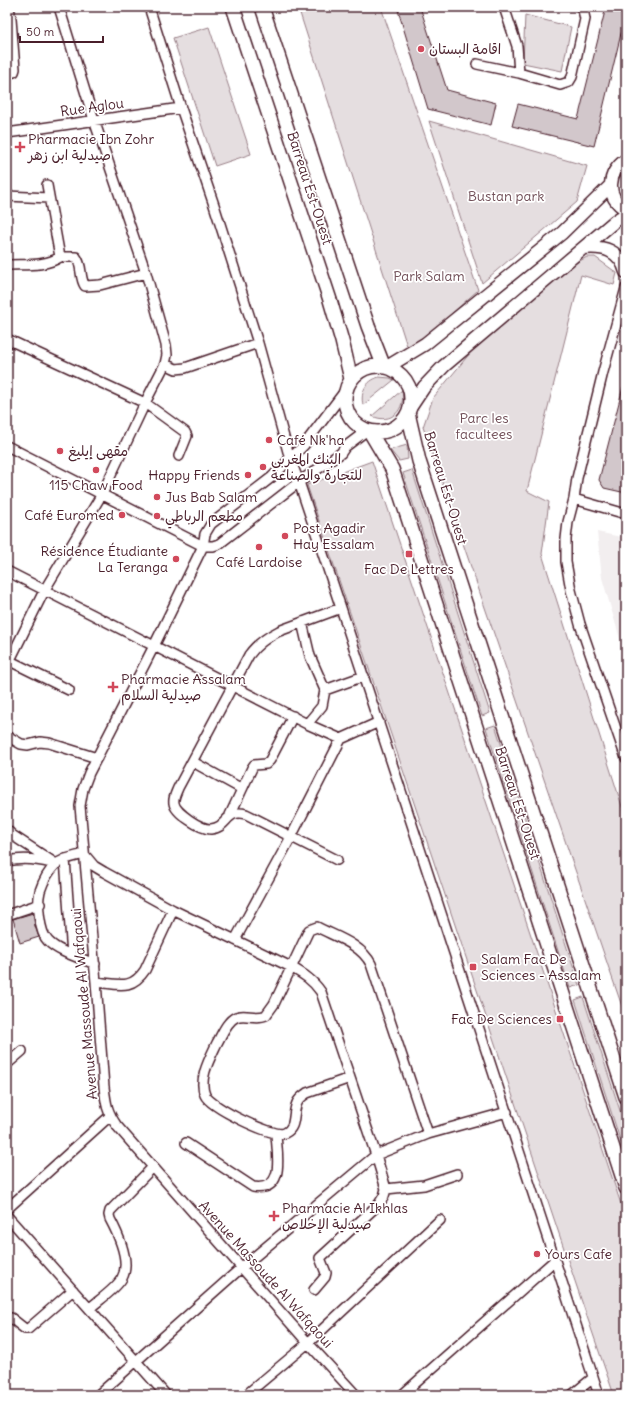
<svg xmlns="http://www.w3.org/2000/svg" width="633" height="1402" viewBox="0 0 633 1402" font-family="Delius,'Playpen Sans Arabic',sans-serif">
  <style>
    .built { fill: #f2eeef }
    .green { fill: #e5dee0; stroke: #987e86 }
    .building { fill: #d2c7cb; stroke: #4a1f2b }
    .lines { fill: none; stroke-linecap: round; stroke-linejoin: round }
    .minor-casing { stroke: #4a1f2b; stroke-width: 12 }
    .secondary-casing { stroke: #4a1f2b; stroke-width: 15 }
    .primary-casing { stroke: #4a1f2b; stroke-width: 16 }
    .minor { stroke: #fff; stroke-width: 9 }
    .secondary { stroke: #fff; stroke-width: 12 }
    .primary { stroke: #fff; stroke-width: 13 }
    .poi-dot { fill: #d1495b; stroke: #fff; stroke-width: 1.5 }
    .labels { text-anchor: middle; stroke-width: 3.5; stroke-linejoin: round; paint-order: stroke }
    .poi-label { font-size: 14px; fill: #4a1f2b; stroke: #fff; text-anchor: start }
    .street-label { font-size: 14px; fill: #4a1f2b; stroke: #fff }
    .park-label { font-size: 14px; fill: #714f58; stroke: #fff }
  </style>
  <rect width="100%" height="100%" fill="#fff"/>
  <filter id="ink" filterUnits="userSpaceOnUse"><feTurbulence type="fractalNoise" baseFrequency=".025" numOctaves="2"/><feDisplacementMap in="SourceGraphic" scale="8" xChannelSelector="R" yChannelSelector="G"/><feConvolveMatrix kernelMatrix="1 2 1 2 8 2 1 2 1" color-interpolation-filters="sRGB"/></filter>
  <g filter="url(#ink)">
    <path class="built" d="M597 532 626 538V659L602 578Z"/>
    <path class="green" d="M298 7H381L478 290 440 324 408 349Z
      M525 15 571 27 562 71 523 63Z
      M209 27 251 154 215 166 173 38Z
      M429 121 587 166 577 202 482 283Z
      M587 257H595L617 273 614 285 581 275 527 491 549 502 542 554 626 819V1018L423 427 433 398 485 335 572 265Z
      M379 377 390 378 394 380 363 405C360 392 366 381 379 377Z
      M402 390C406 410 391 425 372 416Z
      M407 445 408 459 399 461 390 450Z
      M372 461 626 1219V1395H614L583 1305 307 485Z
      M412 470 490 713 482 716 403 473Z
      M495 725 579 985 570 988 486 728Z
      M583 997 626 1129V1158L575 1000Z"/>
    <path class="building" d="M397 7H420L447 90 496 103 491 125 428 109Z
      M606 7H626V13L594 146 512 126 518 104 578 119Z
      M623 387H626V493L604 488 599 480Z
      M33 913 35 926 39 937 20 943 13 919Z"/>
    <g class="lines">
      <g class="minor-casing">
        <path id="minor" d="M149 7 181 108 214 205 258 343 290 459 299 482 341 608 599 1395
          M504 7 517 46 519 73 560 85 569 82 572 77 585 19 583 10 580 7
          M477 64 519 73
          M7 74 14 72 15 69 11 19 9 7
          M7 133 181 108
          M7 196 49 198
          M60 257H76C83 266 79 277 85 286L100 285 146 273
          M7 265C24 264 45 267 60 257L47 185
          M626 288 603 372 577 478 574 499 568 522 566 539V562L571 590 580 624 626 758
          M7 339 145 403 185 432 187 436 179 456
          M165 364 176 369 185 368 258 343
          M345 391 304 445 272 477 211 524 205 534 203 546 154 646 89 773 83 789 80 806 96 982 104 1087C106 1104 107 1112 117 1126L308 1343 356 1395
          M7 446 203 546H213L219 544 299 482 341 453 345 447 366 431
          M574 499 626 514
          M7 571 307 724 341 739
          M302 622 310 656 325 690 322 706 307 724
          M10 661 69 690
          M7 666 44 591 102 494 145 403 165 364 167 355 166 345 146 273 94 120 59 7
          M325 690 364 676
          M7 736 21 744 28 745 40 742 49 743 97 758
          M193 762 242 789
          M230 815 252 768 254 765 266 764 270 760 293 716
          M7 830 12 835 56 864
          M65 859 72 955
          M337 860 246 814C226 808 228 828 211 829 202 830 175 813 174 803 173 798 176 793 178 788L249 655C257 644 267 637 279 631L341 608
          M7 861C21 858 37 859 51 863
          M7 915 40 904
          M235 940 291 837 341 739 379 722
          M95 964C81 958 58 952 48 941 39 932 37 903 40 891 43 882 49 871 55 865 63 858 75 857 84 854L94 866 104 872 173 910 291 967C303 974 313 980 321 992L376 1155 386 1189 384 1196 379 1204 320 1258 326 1273 325 1277 314 1290
          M96 982C118 984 131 991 145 970L173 910
          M7 1064 22 1051
          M350 1078 307 1093C303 1096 299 1098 297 1103 292 1114 297 1127 285 1133 273 1138 210 1107 205 1095 198 1079 210 1058 217 1043 222 1034 227 1021 236 1017 245 1013 256 1020 266 1015L274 1004 309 930 317 927C336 937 361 944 371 964L428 1134
          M186 1143 253 1187C286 1192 277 1155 276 1134
          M386 1189 424 1185 457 1174
          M7 1209 110 1116
          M7 1216 166 1395
          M90 1308C99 1300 116 1289 122 1278 131 1262 118 1234 110 1219L109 1215 110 1211 153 1167
          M7 1319 11 1318 25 1329H28L73 1290
          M98 1395 241 1268 376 1155 428 1134 507 1112
          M246 1395 308 1343 440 1220
          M402 1395 555 1260
          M572 1395 593 1378"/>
      </g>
      <g class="secondary-casing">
        <path id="secondary" d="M626 160C607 172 605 198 626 209
          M583 248C604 246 620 250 626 272
          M387 367 425 344 562 233 610 186
          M410 408 424 387 444 366 615 221 626 214"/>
      </g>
      <g class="primary-casing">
        <path id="primary" d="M233 7 330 300 342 341 351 379
          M262 7 368 326 384 367
          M345 399a33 33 0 1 1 66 0a33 33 0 1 1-66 0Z
          M408 413 419 461 626 1097
          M370 432 392 469 626 1188"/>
      </g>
      <use href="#minor" class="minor"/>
      <use href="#secondary" class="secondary"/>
      <use href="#primary" class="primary"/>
    </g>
  </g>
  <g class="poi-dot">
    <circle cx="421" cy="49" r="4"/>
    <path d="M18 141h4v4h4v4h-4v4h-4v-4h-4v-4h4z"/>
    <circle cx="269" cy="440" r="4"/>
    <circle cx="60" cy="451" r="4"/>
    <circle cx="263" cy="467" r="4"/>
    <circle cx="96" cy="470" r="4"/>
    <circle cx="248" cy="475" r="4"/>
    <circle cx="157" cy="497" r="4"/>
    <circle cx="122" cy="515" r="4"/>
    <circle cx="157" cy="516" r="4"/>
    <circle cx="285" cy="536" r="4"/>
    <circle cx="259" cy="547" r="4"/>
    <rect x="405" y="550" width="8" height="8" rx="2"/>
    <circle cx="176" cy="559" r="4"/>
    <path d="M111 681h4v4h4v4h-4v4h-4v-4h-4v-4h4z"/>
    <rect x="469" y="963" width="8" height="8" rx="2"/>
    <rect x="556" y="1015" width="8" height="8" rx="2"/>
    <path d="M272 1210h4v4h4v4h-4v4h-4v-4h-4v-4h4z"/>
    <circle cx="537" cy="1254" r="4"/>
  </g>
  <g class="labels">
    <g class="poi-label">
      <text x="429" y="54">اقامة البستان</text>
      <text x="28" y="144">Pharmacie Ibn Zohr<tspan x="28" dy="16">صيدلية ابن زهر</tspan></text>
      <text x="277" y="445">Café Nk'ha</text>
      <text x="68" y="456">مقهى إيليغ</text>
      <text x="271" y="464">البنك المغربي<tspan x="271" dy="16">للتجارة والصناعة</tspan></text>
      <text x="240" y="480" text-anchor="end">Happy Friends</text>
      <text x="96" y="490" text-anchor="middle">115 Chaw Food</text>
      <text x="165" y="502">Jus Bab Salam</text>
      <text x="114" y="520" text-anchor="end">Café Euromed</text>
      <text x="165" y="521">مطعم الرباطي</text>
      <text x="293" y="533">Post Agadir<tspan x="293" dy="16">Hay Essalam</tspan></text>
      <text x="168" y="556" text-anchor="end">Résidence Étudiante<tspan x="168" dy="16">La Teranga</tspan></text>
      <text x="259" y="567" text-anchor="middle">Café Lardoise</text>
      <text x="409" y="574" text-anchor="middle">Fac De Lettres</text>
      <text x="121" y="684">Pharmacie Assalam<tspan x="121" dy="16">صيدلية السلام</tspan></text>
      <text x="481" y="964">Salam Fac De<tspan x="481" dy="16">Sciences - Assalam</tspan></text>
      <text x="552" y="1024" text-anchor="end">Fac De Sciences</text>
      <text x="282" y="1213">Pharmacie Al Ikhlas<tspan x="282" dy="16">صيدلية الإخلاص</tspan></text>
      <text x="545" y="1259">Yours Cafe</text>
    </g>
    <g class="street-label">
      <text transform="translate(92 107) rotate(-8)" y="5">Rue Aglou</text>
      <text transform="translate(310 188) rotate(72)" y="5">Barreau Est-Ouest</text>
      <text transform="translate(446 488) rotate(73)" y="5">Barreau Est-Ouest</text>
      <text transform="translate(518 803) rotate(72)" y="5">Barreau Est-Ouest</text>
      <text transform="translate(84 1004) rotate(-95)" y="5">Avenue Massoude Al Wafqaoui</text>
      <text transform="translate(266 1274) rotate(48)" y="5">Avenue Massoude Al Wafqaoui</text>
    </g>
    <g class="park-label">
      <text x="506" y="201">Bustan park</text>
      <text x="429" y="281">Park Salam</text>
      <text x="484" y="423">Parc les<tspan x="484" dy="16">facultees</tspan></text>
    </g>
  </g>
  <rect width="633" height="1402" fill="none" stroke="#fff" stroke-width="24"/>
  <rect x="12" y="12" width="609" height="1378" fill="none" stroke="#4a1f2b" stroke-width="1.5" filter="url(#ink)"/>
  <path d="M20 36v6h83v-6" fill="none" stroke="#4a1f2b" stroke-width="2"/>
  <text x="26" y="36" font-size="12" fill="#4a1f2b" stroke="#ffffff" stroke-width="3" paint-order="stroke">50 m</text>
</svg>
